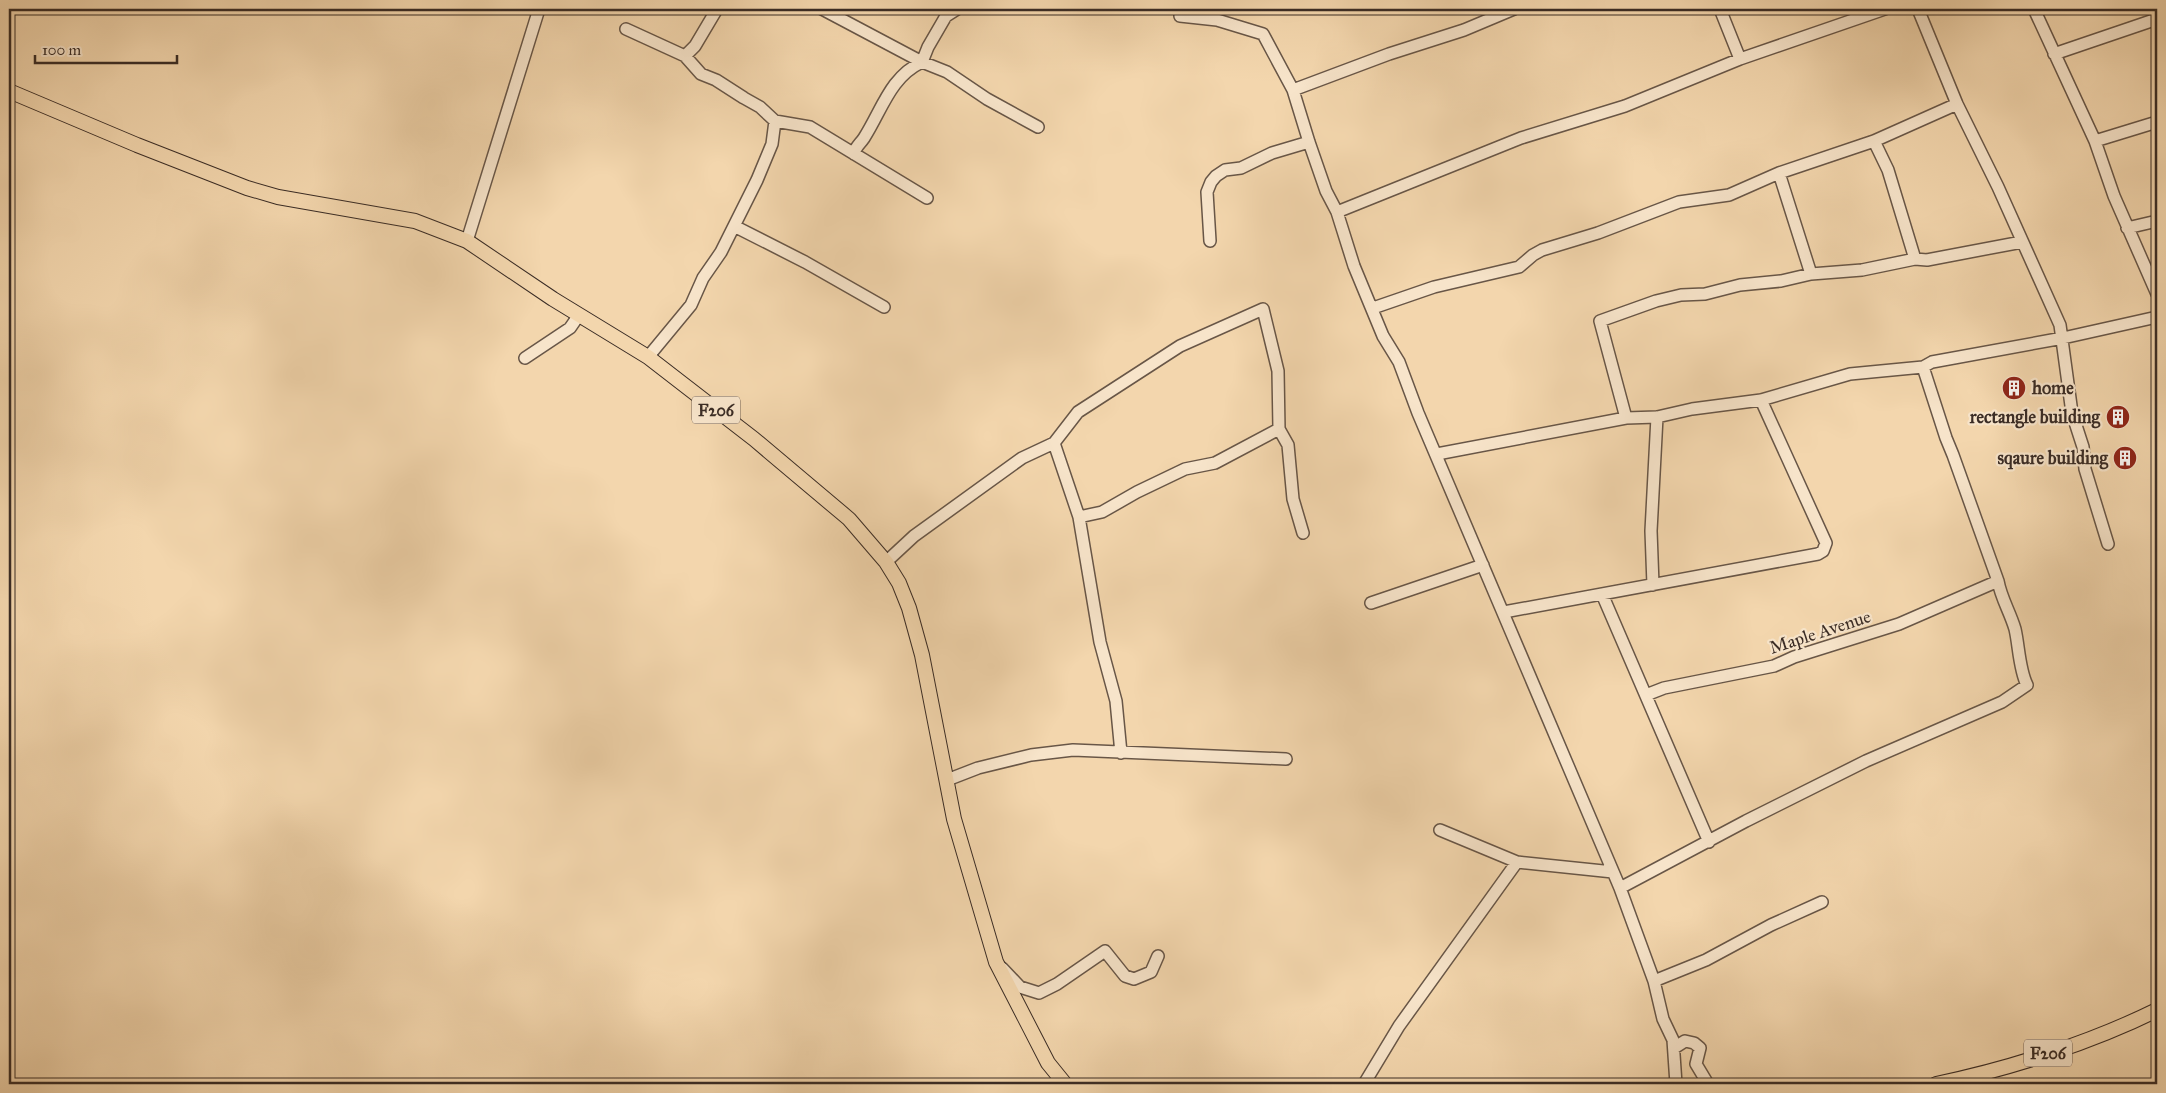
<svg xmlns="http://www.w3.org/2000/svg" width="2166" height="1093" viewBox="0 0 2166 1093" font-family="'IM FELL Great Primer',serif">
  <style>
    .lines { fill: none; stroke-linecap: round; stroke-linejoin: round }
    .minor-casing { stroke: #685647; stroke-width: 14 }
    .major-casing { stroke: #3a2c25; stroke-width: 16 }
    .minor { stroke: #f7e4ca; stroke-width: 11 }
    .major { stroke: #f3d6ad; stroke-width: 14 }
    .labels { text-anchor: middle; stroke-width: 4.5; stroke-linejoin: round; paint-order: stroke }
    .shield { fill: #f7e4ca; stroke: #736356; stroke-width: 1 }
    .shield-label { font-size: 16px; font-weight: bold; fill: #3a2c25 }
    .poi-label { font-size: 18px; font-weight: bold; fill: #3a2c25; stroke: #f7e4ca; text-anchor: end }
    .street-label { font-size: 18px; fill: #3a2c25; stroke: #f7e4ca }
  </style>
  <rect width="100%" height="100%" fill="#f3d6ad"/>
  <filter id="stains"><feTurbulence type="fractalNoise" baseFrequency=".004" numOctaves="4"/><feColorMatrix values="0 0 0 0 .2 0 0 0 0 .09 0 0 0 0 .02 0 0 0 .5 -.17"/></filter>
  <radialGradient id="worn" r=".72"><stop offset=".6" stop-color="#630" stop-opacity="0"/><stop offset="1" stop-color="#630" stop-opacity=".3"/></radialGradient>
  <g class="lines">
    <g class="minor-casing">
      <path id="minor" d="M822 9 922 62 947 72 987 99 1038 127
        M1720 9 1740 59
        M1918 9 1957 104 1998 187 2060 325 2072 413 2083 447 2085 469 2108 544
        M2034 9 2095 141 2114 196 2157 294
        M1180 16 1217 20 1263 34 1293 90 1309 142 1326 191 1337 212 1354 266 1383 336 1399 362 1418 413 1620 888 1654 981 1663 1019 1673 1040 1676 1084
        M626 29 685 56 701 74 716 80 744 98 760 107 775 121 810 127 927 198
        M2054 54 2157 19
        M685 56 695 46 717 9
        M1293 90 1389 54 1464 30 1514 9
        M1874 141 1888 170 1915 259
        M2095 141 2157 122
        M854 154C855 147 860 144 864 138 882 110 890 77 922 62L928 47 946 16 957 9
        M1779 173 1811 274
        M1337 212 1521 138 1625 106 1740 59 1885 9
        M734 226 805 262 884 307
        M2127 228 2157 221
        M467 241 539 9
        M1210 241 1207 192 1211 182 1216 176 1225 170 1241 168 1272 153 1309 142
        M1373 308 1434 287 1519 267 1533 255 1542 250 1598 233 1679 202 1729 195 1779 173 1874 141 1957 104
        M648 357 691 305 703 278 721 252 757 180 772 144 775 121
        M525 358 570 328 579 315
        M1626 418 1600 321 1656 301 1681 295 1705 294 1740 285 1781 281 1811 274 1862 270 1915 259 1927 260 2022 242
        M1054 443 1079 517 1100 642 1116 701 1121 753
        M1437 454 1626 418 1657 417 1692 409 1761 400 1850 374 1923 367 1932 362 2063 338 2157 317
        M1079 517 1102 512 1137 492 1185 469 1215 463 1279 429
        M886 562 914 536 1022 458 1054 443 1078 412 1180 346 1263 309 1278 371 1279 429 1288 445 1293 499 1303 533
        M1653 585 1651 531 1657 417
        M1602 594 1709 842
        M1371 603 1483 565
        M1504 612 1818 554 1823 551 1826 543 1761 400
        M1646 695 1664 688 1774 666 1794 657 1899 624 1998 581
        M947 780 978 768 1031 755 1073 750 1286 759
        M1440 830 1517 862 1613 872
        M1620 888 1746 821 1866 761 2002 702 2027 685C2019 669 2019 646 2015 629 2010 612 2001 598 1998 581L1953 455 1946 438 1923 367
        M1002 968 1020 987 1039 993 1057 984 1105 951 1125 976 1134 979 1151 972 1158 956
        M1654 981 1706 960 1771 925 1822 902
        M1674 1048 1685 1041 1694 1043 1700 1048 1696 1064 1708 1084
        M1364 1084 1399 1026 1517 862"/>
    </g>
    <g class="major-casing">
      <path id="major" d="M9 91 137 145 247 188 278 197 415 221 467 241 553 299 648 357 754 439 849 519 886 562 899 583 909 608 922 655 954 819 996 962 1048 1063 1065 1084
        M1936 1084C2009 1069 2090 1043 2157 1010"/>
    </g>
    <use href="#minor" class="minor"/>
    <use href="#major" class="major"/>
  </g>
  <defs>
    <g id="building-disc" transform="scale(1.25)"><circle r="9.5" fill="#8f2418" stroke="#f7e4ca"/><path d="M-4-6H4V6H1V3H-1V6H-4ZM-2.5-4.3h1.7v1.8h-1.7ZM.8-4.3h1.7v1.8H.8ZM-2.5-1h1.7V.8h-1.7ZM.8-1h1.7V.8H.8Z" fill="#fff"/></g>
  </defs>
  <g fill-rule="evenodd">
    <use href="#building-disc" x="2014" y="388"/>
    <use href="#building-disc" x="2118" y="417"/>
    <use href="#building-disc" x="2125" y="458"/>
  </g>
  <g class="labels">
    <g class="shield">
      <rect x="692" y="396.5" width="48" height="27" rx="4"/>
      <rect x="2024" y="1039.5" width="48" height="27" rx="4"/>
    </g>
    <g class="shield-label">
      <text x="716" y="416">F206</text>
      <text x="2048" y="1059">F206</text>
    </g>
    <g class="poi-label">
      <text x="2032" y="394" text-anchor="start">home</text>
      <text x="2100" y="423">rectangle building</text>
      <text x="2108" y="464">sqaure building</text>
    </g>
    <g class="street-label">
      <text transform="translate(1820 632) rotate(-18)" y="6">Maple Avenue</text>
    </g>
  </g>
  <rect width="2166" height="1093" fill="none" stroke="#f3d6ad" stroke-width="30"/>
  <rect x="10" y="10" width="2146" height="1073" fill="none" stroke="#3a2c25" stroke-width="2.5"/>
  <rect x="15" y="15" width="2136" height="1063" fill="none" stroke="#3a2c25"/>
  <path d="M35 55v8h142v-8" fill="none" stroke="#3a2c25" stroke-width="2.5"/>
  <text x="42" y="55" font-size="15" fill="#3a2c25" stroke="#f7e4ca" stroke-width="4" paint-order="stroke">100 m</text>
  <rect width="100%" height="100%" filter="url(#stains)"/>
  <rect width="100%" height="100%" fill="url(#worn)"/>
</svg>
